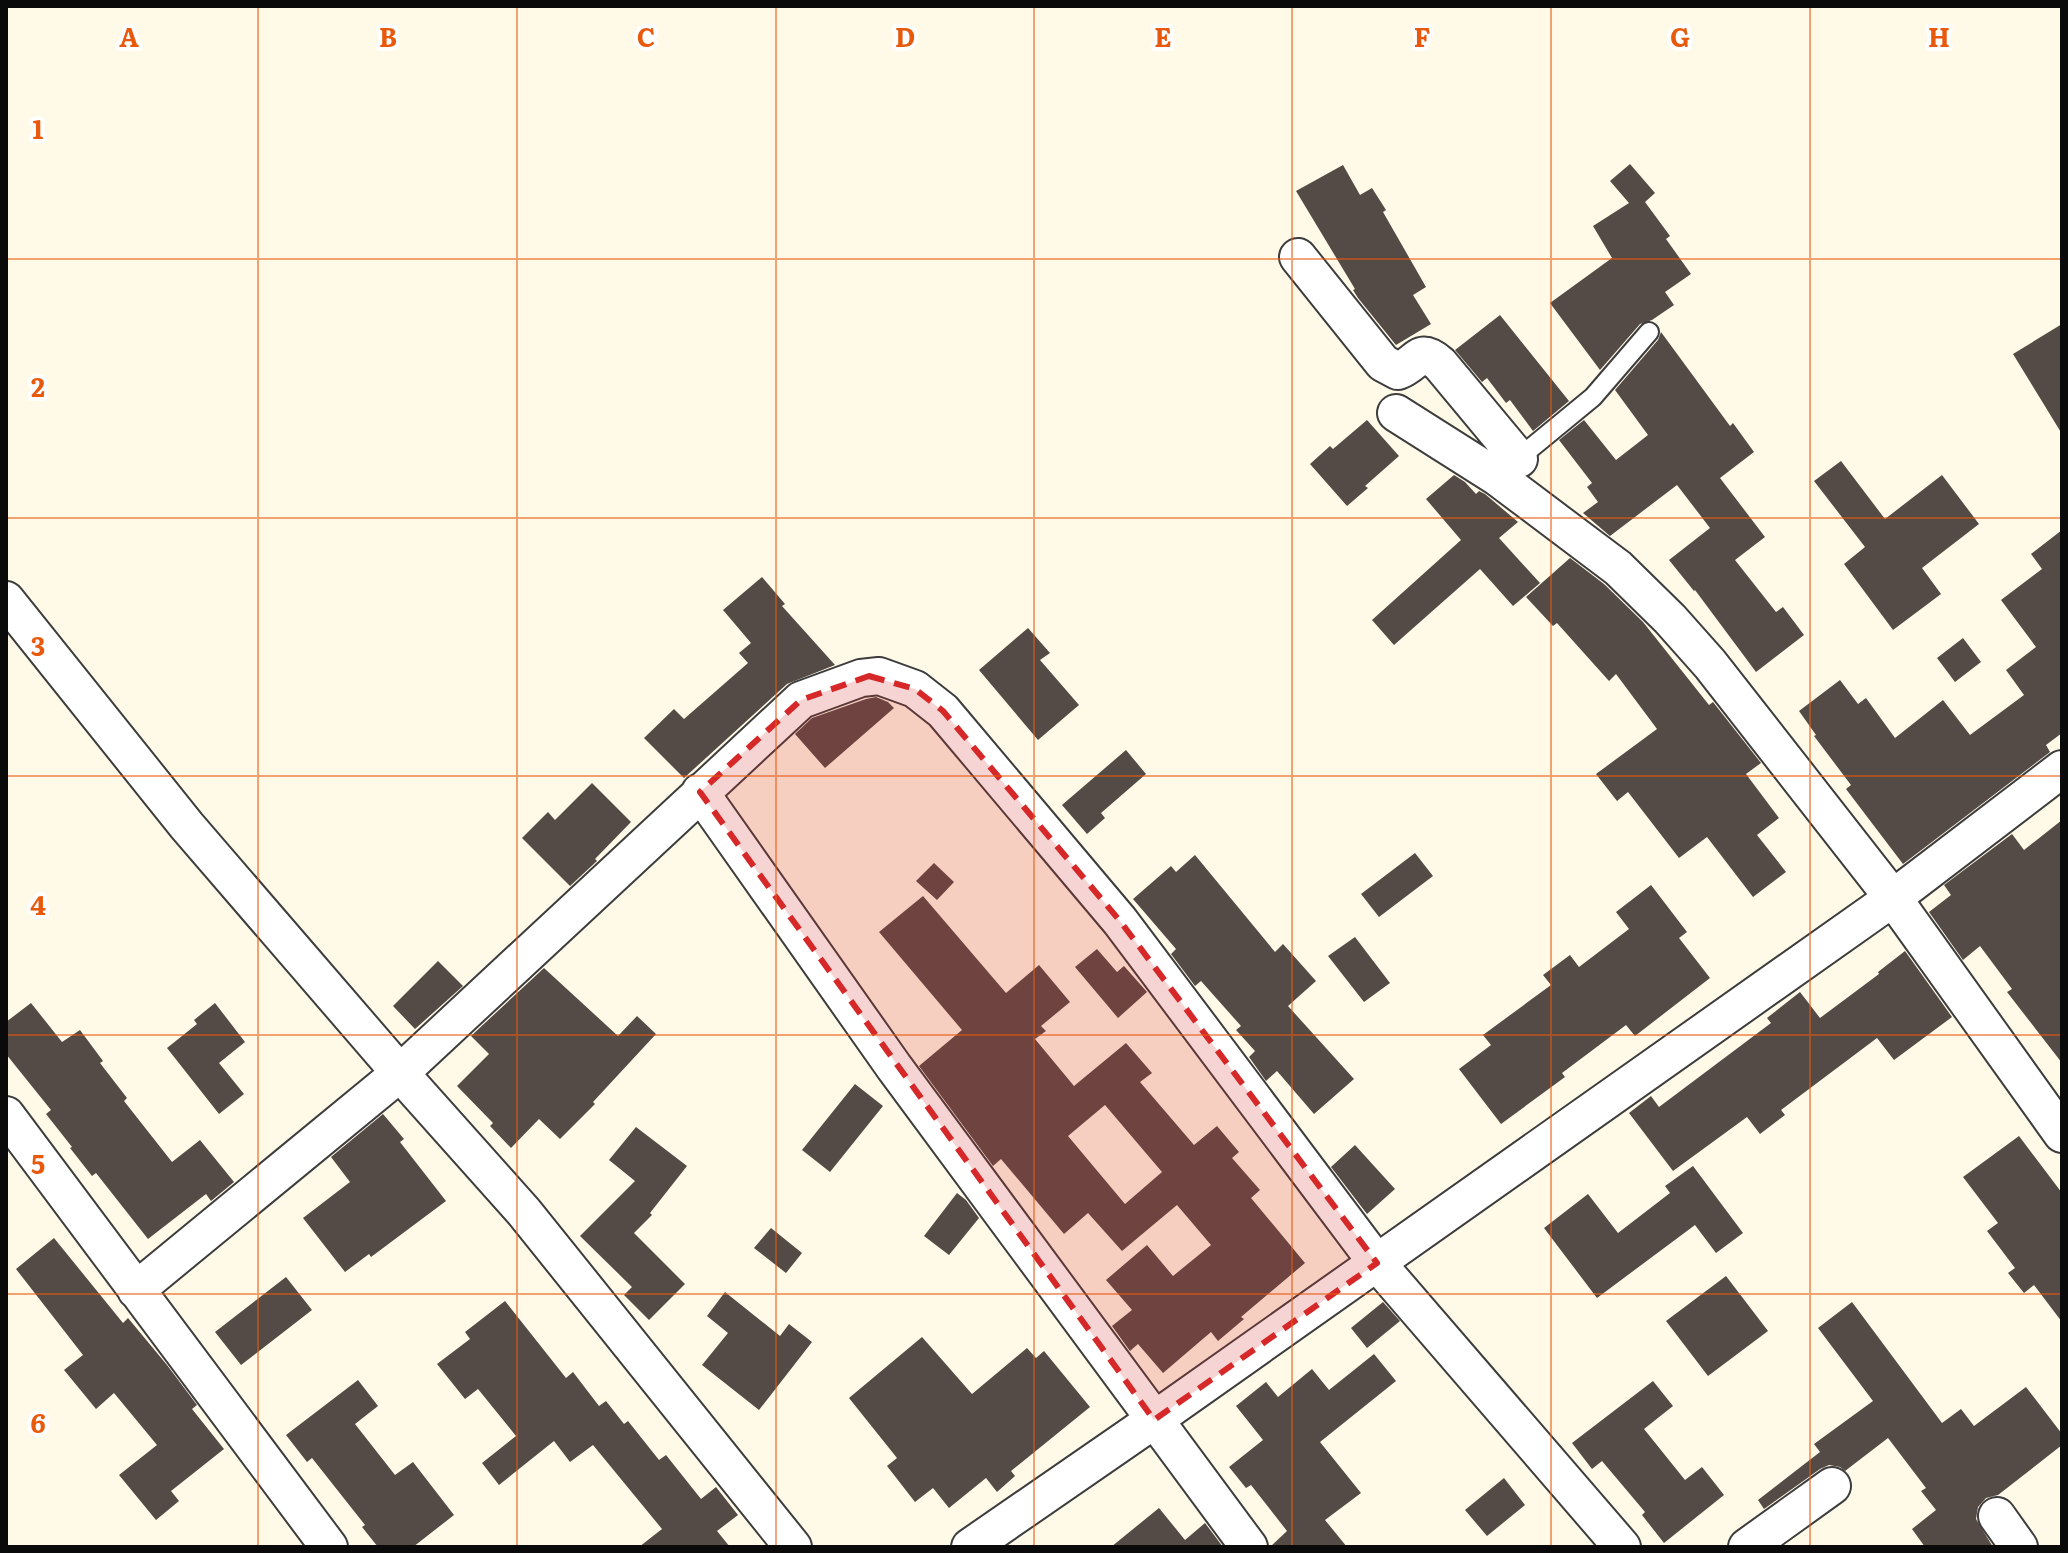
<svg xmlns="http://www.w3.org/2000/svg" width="2068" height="1553" viewBox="0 0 2068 1553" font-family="Literata,serif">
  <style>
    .building { fill: #544a46; fill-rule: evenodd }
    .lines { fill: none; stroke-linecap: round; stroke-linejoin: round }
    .lane-casing { stroke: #3d3d3d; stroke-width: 22 }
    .street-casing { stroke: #3d3d3d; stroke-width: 40 }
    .lane { stroke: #fff; stroke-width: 18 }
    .street { stroke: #fff; stroke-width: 36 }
    .marked { fill: #d62828; fill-opacity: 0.2; stroke: #d62828; stroke-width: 6; stroke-dasharray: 16 10; stroke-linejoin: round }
    .grid { fill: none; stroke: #e8590c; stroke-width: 2; stroke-opacity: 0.55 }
    .grid-label { font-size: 26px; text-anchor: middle; font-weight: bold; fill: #e8590c; stroke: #fff; stroke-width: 8; stroke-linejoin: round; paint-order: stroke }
  </style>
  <rect width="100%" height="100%" fill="#fff9e7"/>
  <path class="building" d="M1630 164 1655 193 1645 202 1670 236 1666 239 1691 274 1665 292 1674 305 1652 320 1640 324 1600 370 1550 303 1612 258 1593 226 1629 203 1610 181Z
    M1343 165 1360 195 1372 188 1386 210 1383 212 1426 287 1413 295 1431 324 1396 345 1358 298 1353 290 1355 289 1296 191Z
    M1500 315 1569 401 1533 431 1510 400 1506 403 1487 378 1482 382 1455 350Z
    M2062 324V434L2013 354Z
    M1661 332 1730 426 1733 423 1754 452 1720 478 1765 537 1735 560 1776 612 1783 607 1804 635 1756 672 1695 590 1694 591 1669 560 1710 528 1677 485 1610 536 1583 513 1598 502 1587 487 1592 483 1559 440 1584 420 1616 460 1648 435 1615 390 1658 340Z
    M1367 420 1399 456 1365 486 1368 488 1347 506 1310 464 1330 446 1333 449Z
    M1841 461 1885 519 1942 475 1979 524 1922 568 1941 594 1893 630 1844 564 1865 547 1814 481Z
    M1454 475 1465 482 1476 494 1479 491 1485 494 1518 522 1499 538 1540 583 1513 606 1480 569 1394 645 1372 620 1461 540 1426 499Z
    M2062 530V733L2046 745 2050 752 1903 864 1846 789 1851 785 1814 736 1816 735 1799 711 1840 680 1858 704 1866 698 1895 738 1943 700 1970 735 2024 695 2006 670 2036 647 2001 600 2042 569 2031 554Z
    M1570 558 1604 584 1643 622 1709 705 1713 702 1761 763 1746 774 1779 818 1757 835 1786 872 1753 897 1707 837 1679 858 1628 792 1617 801 1596 774 1657 729 1616 674 1609 681 1557 623 1553 626 1526 597Z
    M762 577 785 604 782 606 835 665 787 684 684 778 644 738 674 709 684 719 748 663 739 653 751 643 723 610Z
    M1028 628 1050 653 1040 660 1079 705 1038 740 979 670Z
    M1963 638 1981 662 1955 682 1937 658Z
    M876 697 888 702 894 708 825 768 795 734 812 718 866 699Z
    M1126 750 1146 774 1101 813 1105 818 1087 834 1062 805Z
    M592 783 631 822 595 859 597 861 570 886 522 838 548 812 555 820Z
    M2062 820V1063L2007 992 2012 989 1980 946 1963 960 1929 912 1951 895 1944 885 2012 834 2024 850Z
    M1415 853 1433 876 1379 917 1361 894Z
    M1195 855 1275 952 1283 944 1316 981 1288 1006 1354 1079 1314 1114 1277 1071 1266 1081 1249 1057 1255 1051 1236 1030 1241 1026 1201 981 1195 986 1171 954 1176 949 1133 899 1171 866 1176 872Z
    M934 863 954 882 937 900 916 881Z
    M1651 885 1687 932 1679 938 1710 978 1635 1036 1626 1025 1562 1073 1565 1077 1501 1124 1459 1069 1491 1045 1483 1035 1551 985 1543 975 1570 955 1579 967 1629 929 1616 912Z
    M923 896 1006 993 1039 965 1070 1002 1041 1026 1046 1031 1035 1039 1074 1086 1126 1043 1152 1073 1140 1082 1194 1145 1217 1126 1239 1152 1232 1158 1260 1190 1251 1198 1305 1263 1241 1317 1244 1319 1218 1341 1211 1332 1163 1373 1138 1344 1130 1351 1112 1326 1132 1310 1106 1280 1147 1245 1173 1276 1211 1245 1177 1205 1122 1251 1088 1213 1064 1234 1001 1159 993 1166 919 1066 962 1030 879 932ZM1105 1105 1162 1172 1125 1204 1068 1136Z
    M1355 937 1390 983 1364 1002 1328 956Z
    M1097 949 1117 972 1124 966 1147 992 1118 1018 1075 967Z
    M1905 951 1952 1017 1894 1060 1877 1038 1781 1110 1785 1115 1760 1134 1747 1117 1673 1171 1629 1113 1651 1096 1659 1107 1771 1023 1767 1018 1800 992 1820 1018 1879 974 1878 972Z
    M438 961 463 986 415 1029 393 1006Z
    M544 968 618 1036 637 1016 656 1034 593 1102 595 1104 560 1139 539 1119 511 1148 490 1126 493 1123 457 1086 489 1054 471 1036Z
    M31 1003 62 1042 80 1030 103 1061 100 1063 127 1098 124 1101 172 1162 200 1140 234 1182 211 1201 206 1194 148 1239 96 1173 92 1176 70 1148 72 1147 46 1114 51 1110 6 1054V1022Z
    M215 1003 245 1042 219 1063 244 1094 219 1114 167 1048 197 1024 194 1020Z
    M855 1084 883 1106 830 1172 802 1150Z
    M383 1114 404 1139 400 1142 446 1201 371 1257 369 1254 345 1272 303 1218 350 1182 331 1157Z
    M636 1127 687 1166 650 1213 652 1215 634 1233 685 1284 649 1320 624 1295 632 1287 580 1236 635 1181 609 1160Z
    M2019 1136 2062 1193V1322L2034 1285 2024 1293 2008 1273 2015 1268 1987 1231 1998 1223 1963 1177Z
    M1355 1145 1395 1189 1367 1214 1331 1167Z
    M1693 1166 1743 1233 1716 1253 1695 1225 1597 1298 1544 1228 1588 1194 1618 1233 1670 1193 1665 1186Z
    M957 1193 966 1200 979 1218 949 1255 924 1236Z
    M771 1228 802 1253 786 1273 754 1248Z
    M54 1238 123 1323 128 1318 167 1365 197 1405 192 1409 224 1449 171 1491 179 1501 156 1520 119 1475 157 1445 114 1393 96 1409 64 1370 83 1355 16 1269Z
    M1726 1276 1768 1331 1708 1376 1666 1321Z
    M286 1277 312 1310 241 1365 215 1332Z
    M725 1292 780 1336 789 1324 812 1342 759 1410 702 1365 728 1333 707 1316Z
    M505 1301 566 1378 573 1372 599 1406 606 1401 624 1424 628 1421 659 1460 666 1455 701 1499 716 1487 738 1515 717 1531 730 1547H639L662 1529 593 1445 570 1462 554 1441 499 1485 482 1463 516 1436 478 1389 465 1399 437 1364 470 1339 465 1332Z
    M1383 1302 1400 1321 1367 1348 1351 1328Z
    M1852 1302 1942 1423 1961 1409 1974 1426 2026 1387 2062 1434V1445L1998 1495 1986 1498 1978 1507 1976 1519 1993 1547H1925L1912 1529 1936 1510 1921 1491 1926 1488 1888 1438 1845 1471 1840 1467 1829 1465 1820 1469 1764 1509 1758 1500 1820 1452 1814 1444 1873 1401 1818 1328Z
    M922 1337 972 1394 1027 1348 1036 1358 1044 1351 1090 1407 1011 1471 1015 1476 997 1492 986 1478 949 1508 933 1488 915 1502 887 1466 897 1458 849 1398Z
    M1374 1354 1396 1381 1320 1442 1361 1493 1325 1520 1347 1547H1270L1287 1531 1251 1485 1246 1488 1229 1467 1263 1440 1236 1406 1266 1382 1278 1397 1312 1369 1329 1390Z
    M358 1380 378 1406 355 1424 395 1475 413 1462 454 1515 413 1547H378L362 1527 365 1525 312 1458 307 1462 286 1435Z
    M1653 1381 1673 1406 1644 1429 1685 1480 1702 1467 1724 1495 1664 1543 1642 1515 1645 1512 1602 1461 1592 1469 1572 1443Z
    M1504 1478 1525 1505 1487 1536 1465 1510Z
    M1159 1508 1185 1540 1205 1523 1223 1547H1111Z"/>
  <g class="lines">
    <g class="lane-casing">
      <path id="lane" d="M1514 462 1593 397 1649 332"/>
    </g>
    <g class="street-casing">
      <path id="street" d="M1298 257 1383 363 1398 371C1419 363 1418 345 1440 364L1519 459
        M1396 413 1497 477 1618 568 1670 619 1710 664 1893 898 2062 1134
        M6 600 187 826 400 1073 524 1212 793 1547
        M700 792 894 1067 1249 1547
        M6 1115 329 1547
        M136 1290 400 1073 801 700 861 678 879 676 915 689 943 711 1120 921 1377 1263 1622 1547
        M1997 1516 2019 1547
        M970 1547 1154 1420 1893 898 2062 769
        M1747 1547 1832 1486"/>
    </g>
    <use href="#lane" class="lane"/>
    <use href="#street" class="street"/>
  </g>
  <path class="marked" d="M869 676 915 689 943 711 1120 921 1377 1263 1154 1420 700 792 801 700Z"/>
  <path class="grid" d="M258 6V1547M517 6V1547M776 6V1547M1034 6V1547M1292 6V1547M1551 6V1547M1810 6V1547M6 259H2062M6 518H2062M6 776H2062M6 1035H2062M6 1294H2062"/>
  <g class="grid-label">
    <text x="129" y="47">A</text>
    <text x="388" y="47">B</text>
    <text x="646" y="47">C</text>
    <text x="905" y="47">D</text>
    <text x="1163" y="47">E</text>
    <text x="1422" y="47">F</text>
    <text x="1680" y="47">G</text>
    <text x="1939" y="47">H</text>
    <text x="38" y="139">1</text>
    <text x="38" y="397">2</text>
    <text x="38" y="656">3</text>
    <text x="38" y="915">4</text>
    <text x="38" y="1174">5</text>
    <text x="38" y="1433">6</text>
  </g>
  <rect width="2068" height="1553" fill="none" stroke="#0a0a0a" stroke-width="16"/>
</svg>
